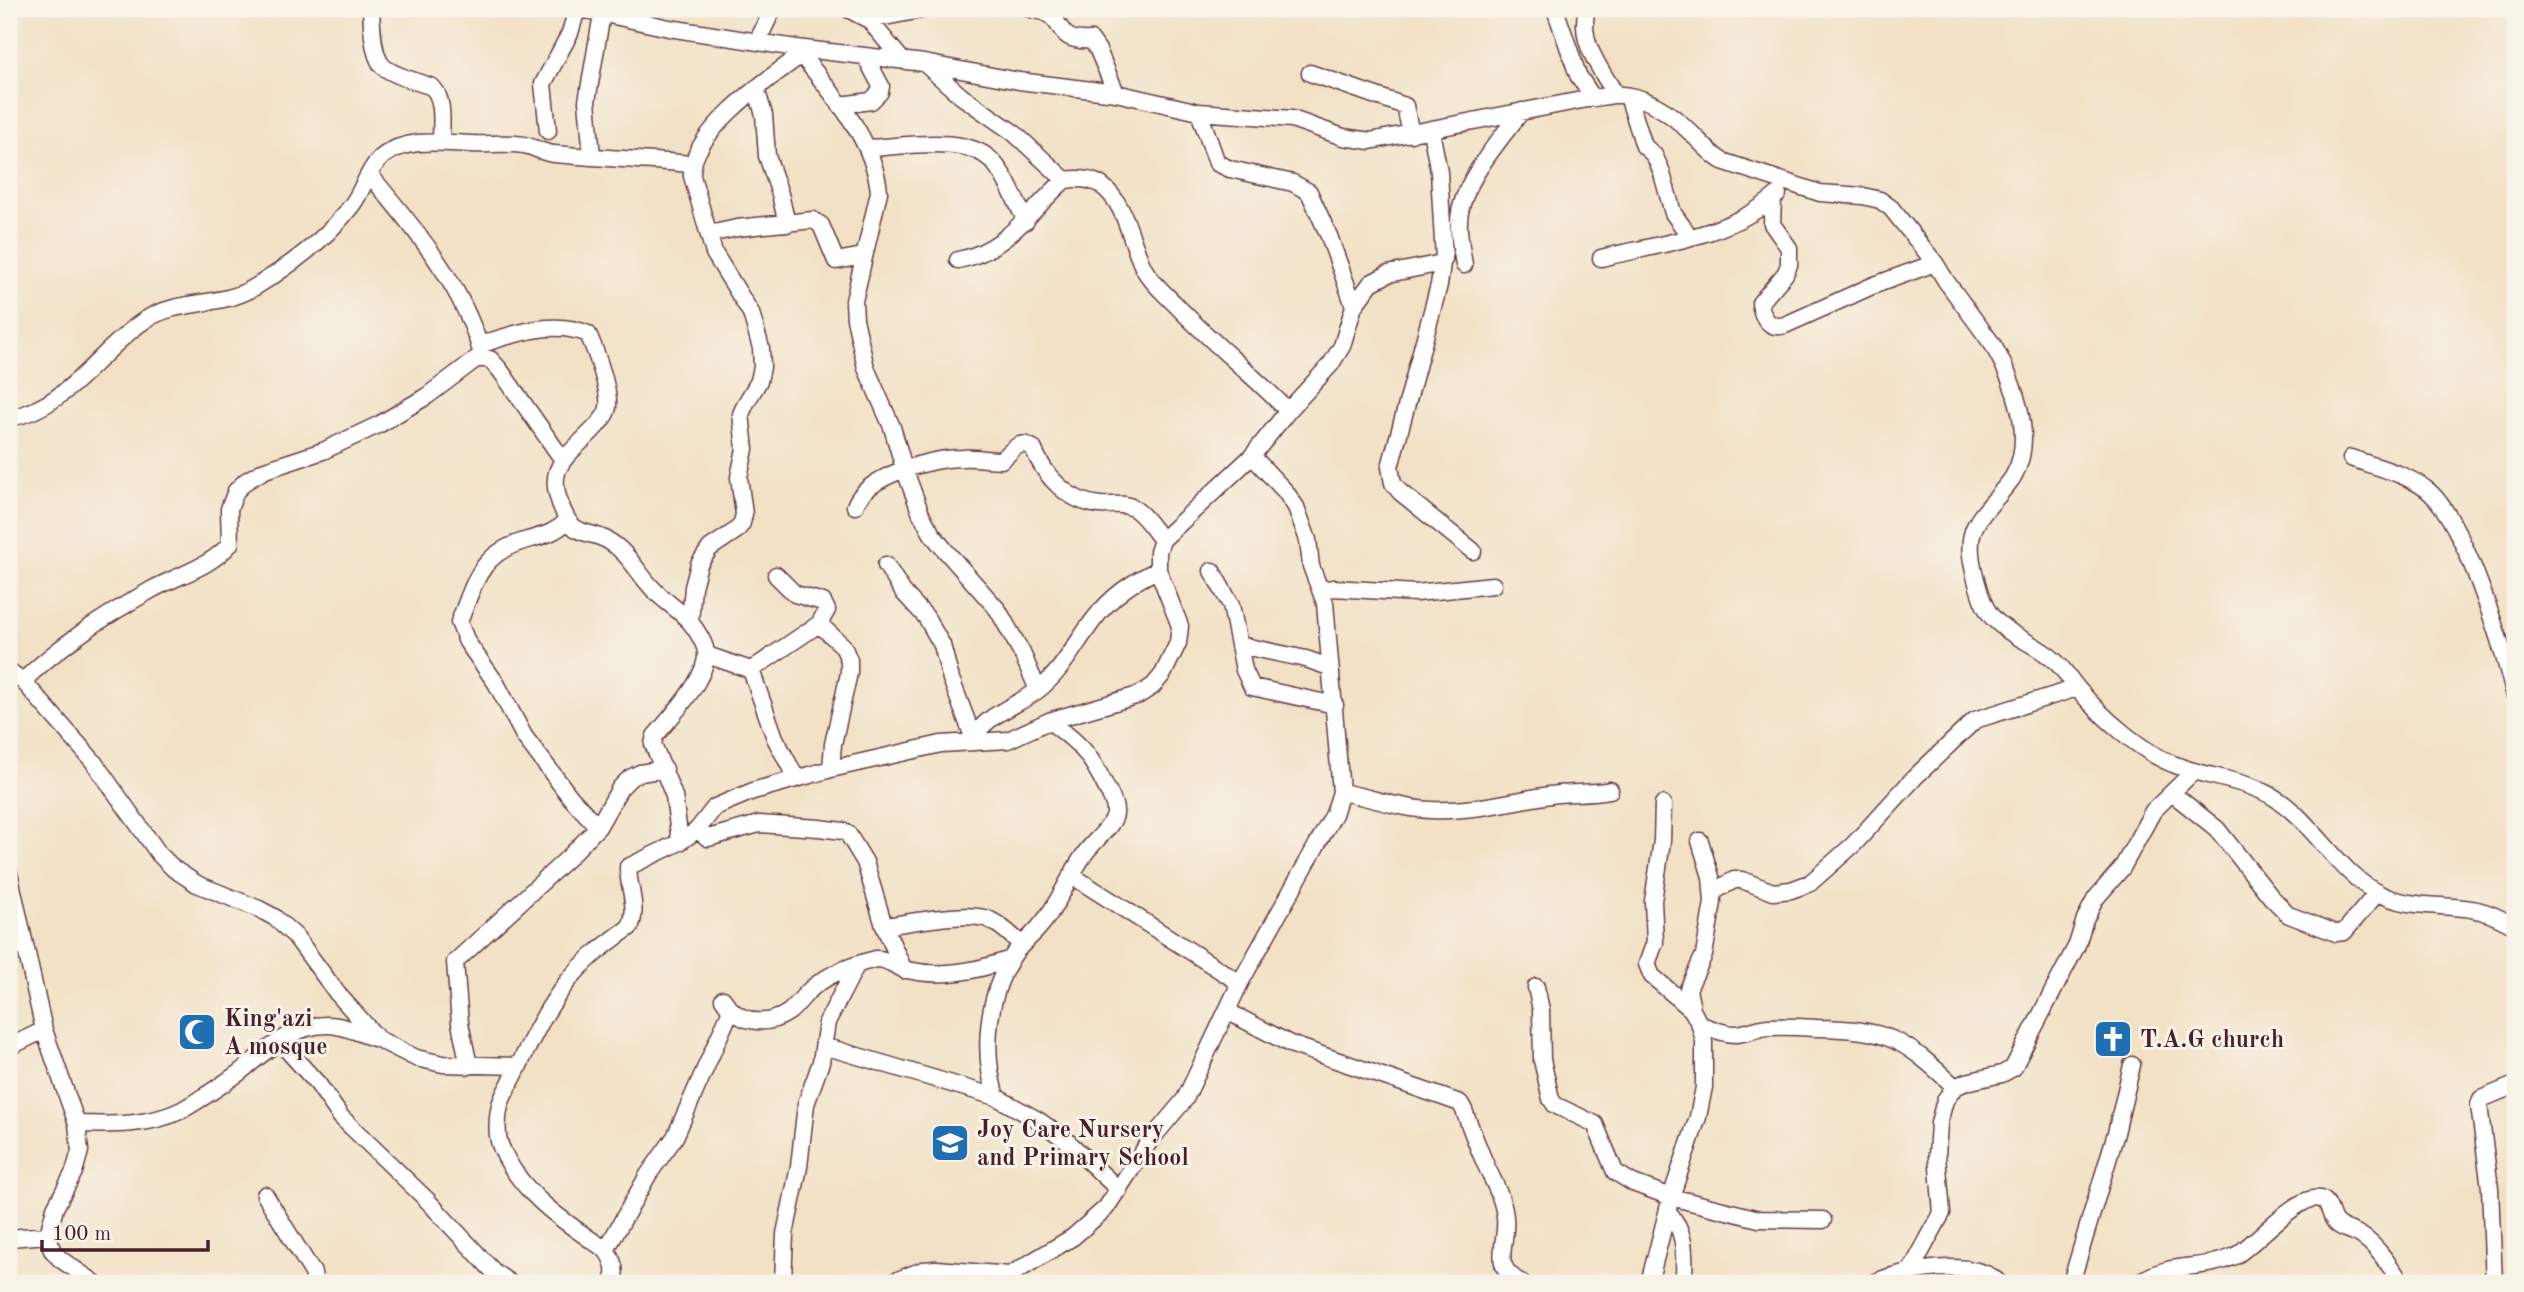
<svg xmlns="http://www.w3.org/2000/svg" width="2524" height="1292" viewBox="0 0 2524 1292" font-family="'Old Standard TT',serif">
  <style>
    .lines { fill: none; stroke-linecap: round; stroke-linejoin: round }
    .minor-casing { stroke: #633c42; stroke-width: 19 }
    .minor { stroke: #fff; stroke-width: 16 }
    .labels { text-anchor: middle; stroke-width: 6; stroke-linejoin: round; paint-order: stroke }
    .poi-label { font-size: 24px; font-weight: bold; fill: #4a1f2b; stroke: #f7f3e8; text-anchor: start }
  </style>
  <rect width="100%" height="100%" fill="#f7f3e8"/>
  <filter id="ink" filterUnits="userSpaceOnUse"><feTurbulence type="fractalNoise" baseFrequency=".0143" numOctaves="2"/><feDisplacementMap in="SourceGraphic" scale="14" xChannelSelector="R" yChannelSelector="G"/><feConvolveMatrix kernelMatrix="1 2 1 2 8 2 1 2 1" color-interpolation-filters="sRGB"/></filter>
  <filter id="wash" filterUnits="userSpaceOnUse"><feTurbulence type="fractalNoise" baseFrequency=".00686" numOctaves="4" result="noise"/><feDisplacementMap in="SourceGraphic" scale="28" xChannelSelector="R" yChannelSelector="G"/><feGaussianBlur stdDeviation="1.57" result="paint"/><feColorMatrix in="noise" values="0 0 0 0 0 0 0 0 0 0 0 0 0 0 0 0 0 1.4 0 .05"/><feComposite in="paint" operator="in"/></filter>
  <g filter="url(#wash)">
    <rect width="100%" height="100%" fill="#f2e1c5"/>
  </g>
  <g filter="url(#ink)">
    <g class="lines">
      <g class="minor-casing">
        <path id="minor" d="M371 9C372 24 372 51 381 64 389 75 420 82 432 87 445 99 441 125 441 141
          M582 9 669 28 796 48 924 63 1019 81 1116 93 1199 112 1292 119 1343 137 1370 141 1587 99C1596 98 1605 96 1614 95 1643 93 1671 113 1690 132 1701 142 1709 153 1722 161L1820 193 1863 196 1880 200 1891 208 1935 263 1946 281 1993 345C2013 380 2036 436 2014 475 2010 483 2003 489 1998 496 1971 526 1965 536 1975 576 1979 590 1983 608 1994 619 2011 637 2037 644 2055 661 2064 669 2070 680 2078 689 2101 716 2140 751 2173 764 2206 778 2248 779 2278 800 2314 824 2340 874 2378 893 2406 908 2441 904 2471 909 2487 911 2501 919 2515 926
          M848 9 869 20 902 60
          M1030 9C1035 10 1042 11 1046 13 1066 23 1055 42 1091 40L1098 50 1116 93
          M1555 9 1578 75 1593 98
          M1587 9C1578 41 1600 68 1616 95
          M869 20 926 9
          M757 42 773 9
          M796 48C828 90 874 136 879 192L854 301 855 319 866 368 892 427 904 468 921 514 932 534 944 549 998 610 1022 653 1038 690
          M924 63 961 96 1014 133 1065 180
          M1310 73 1405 106 1411 134
          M756 88 764 115 767 156 780 194 787 224
          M1628 96 1644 146 1654 155 1661 170 1673 213 1690 237
          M840 105 871 101 880 92 881 86 865 56
          M1199 112 1217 163 1230 169 1293 183 1309 192 1329 236 1354 306
          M548 131 543 84 570 33 577 9
          M867 148C903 147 969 133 994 163 1008 179 1016 203 1026 221
          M592 156 587 101 602 14
          M370 175C415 229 464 286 482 355
          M1773 199 1772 224 1789 248V265L1785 274 1760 303C1762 317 1769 330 1785 325L1872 286 1935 263
          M709 234 737 228 813 220 821 225 836 261 863 256
          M1601 258C1660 244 1731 236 1778 194
          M958 260C1006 252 1031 209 1065 180 1077 178 1090 178 1101 185 1127 204 1130 242 1144 269 1152 283 1165 294 1176 305 1212 343 1252 374 1288 411
          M1442 263 1439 285 1390 467 1393 483 1400 492 1473 551
          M1464 265C1462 251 1458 235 1459 221 1460 185 1500 139 1522 111
          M479 345C514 334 553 319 588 334 595 349 613 397 607 411 604 419 597 426 591 432 562 461 544 470 564 513 575 537 588 530 607 540 629 552 637 573 654 590 665 602 680 610 690 622 696 629 707 646 706 655 706 680 670 718 655 736L653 744 674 796 680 842
          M9 418C68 408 98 351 145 320 179 298 221 308 255 287 290 266 327 238 352 205 363 190 369 167 383 156 407 137 443 143 471 144 488 145 506 142 524 145 534 147 543 153 554 154 600 158 646 160 692 164
          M2351 458C2375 467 2405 473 2426 489 2464 517 2503 649 2515 696
          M855 506C866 475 932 458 962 458 975 457 988 460 1001 460 1013 452 1017 438 1033 448 1045 477 1068 502 1100 505 1111 506 1123 502 1133 508 1144 514 1154 530 1162 540
          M567 521C554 534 541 536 524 541 479 554 475 583 459 622L467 642 496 683 524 736 571 798 598 827
          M886 565 903 592 926 617 942 645 951 679 973 737
          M1212 571 1231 605 1244 670 1252 687 1335 705
          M1320 590 1334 588 1416 593 1493 585
          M690 622 693 587 699 564 710 548 737 530 742 523 744 514 739 477 745 449 741 414 746 403 759 381 762 367 761 348 751 313 714 253 692 176C689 133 769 78 801 55
          M819 624 843 646 849 660V673L833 744 831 769
          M1239 645 1306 659 1329 667
          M707 655 751 670 775 738 796 778
          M751 670 819 624 827 610 823 602 795 594 776 575
          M9 671 23 681 93 761 159 854 174 869 197 884 259 909 274 917 295 936 337 993 378 1039 416 1058 443 1064 518 1066
          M23 681C61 644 105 616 151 590 178 575 209 568 230 544L229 509 236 491 246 481 265 470 323 451 380 424 427 396 476 359H490L500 370 563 460
          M1049 721C1081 744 1090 754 1107 789 1111 796 1116 806 1115 814 1114 825 1093 842 1086 852 1069 875 1059 904 1041 925 1032 937 1020 944 1012 957 987 997 982 1052 996 1097L1038 1120 1066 1140 1119 1190
          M971 741C987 713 1014 708 1038 690 1063 671 1076 642 1095 618 1112 596 1133 581 1158 570
          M1341 792C1370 797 1401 809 1431 810 1472 812 1511 801 1550 795 1570 792 1590 794 1610 790
          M2172 793 2217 829 2271 897 2289 915 2336 933 2344 932 2377 893
          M697 830 708 838 759 824 819 828 843 831 848 834 865 862 884 926 904 970
          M9 873 44 1030 77 1124 80 1151 74 1172 55 1208 48 1235 52 1250 60 1259 95 1283
          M1071 875 1240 983
          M1713 892 1734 880H1742L1773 892 1791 890 1810 883 1854 844 1915 777 1975 720 2077 688
          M884 926C908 923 970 910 990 920 1001 925 1012 936 1021 944
          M1536 987 1541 1010 1542 1060 1551 1099 1555 1105 1595 1124 1615 1172 1633 1183 1671 1197 1759 1219 1823 1220
          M723 999C737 1023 766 1028 789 1012 799 1004 805 992 816 985 833 972 856 964 876 959 888 958 896 968 907 970 943 978 976 971 1011 959
          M1692 1010 1688 989 1704 955 1713 902 1711 877 1700 841
          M1227 1011 1290 1044 1460 1103 1464 1110C1470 1127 1477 1144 1484 1161 1492 1179 1503 1197 1505 1217 1508 1246 1489 1266 1522 1283
          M1700 1025C1711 1028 1725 1035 1737 1034 1747 1033 1757 1028 1768 1027 1784 1026 1801 1027 1817 1028 1888 1029 1904 1039 1955 1087
          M279 1041 318 1084 341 1117 426 1199 494 1272 510 1283
          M824 1046 996 1097
          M9 1047 44 1030
          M469 1066 460 1023 455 962 569 857 598 827 620 788 630 778 640 773 665 769
          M77 1124C112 1125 150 1126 182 1110 201 1099 222 1085 240 1072 265 1052 293 1024 328 1025 343 1025 359 1033 374 1038
          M265 1195 313 1273 315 1283
          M1668 1213C1688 1232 1684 1258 1684 1283
          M9 1238 48 1235
          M606 1250 648 1175 675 1137 730 1012
          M1910 1272 1942 1213 1937 1156 1939 1123 1945 1100 1955 1087 1966 1082 2002 1074 2013 1068 2077 945 2085 919 2096 898 2122 868 2153 811 2194 771
          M611 1283C618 1272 614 1261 606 1250 566 1223 520 1194 501 1147 496 1136 497 1117 500 1105 503 1095 509 1085 514 1076 530 1042 548 1004 573 975 590 956 609 942 630 927 639 909 628 887 628 867L680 842 697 830 715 807 753 791 831 769 941 744 1008 740 1049 721 1139 695 1153 686 1163 674 1178 643 1180 626 1158 570V552L1162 540 1252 456 1288 411 1331 364 1342 346 1354 306 1371 283 1388 274 1442 263 1444 259 1439 172 1431 131
          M783 1283 785 1234 799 1167 806 1104 821 1062 827 1022 856 966
          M890 1283 923 1270 936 1269 1010 1275 1073 1237 1106 1208 1149 1142 1185 1099 1240 983 1334 814 1341 792 1325 603 1311 566 1308 540 1296 507 1285 491 1252 456
          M1649 1283 1671 1197 1698 1117 1704 1087V1041L1700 1025 1692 1010 1652 976 1647 964 1655 942 1653 901 1662 841 1663 804
          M1873 1283C1902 1270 1975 1257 1999 1283
          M2071 1283 2116 1133 2132 1065
          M2138 1283C2172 1260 2201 1272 2235 1256 2254 1246 2302 1188 2323 1200 2330 1204 2330 1217 2336 1223 2343 1230 2352 1230 2360 1235 2378 1246 2390 1267 2402 1283
          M2494 1283 2490 1188 2479 1105 2481 1099 2515 1085"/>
      </g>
      <use href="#minor" class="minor"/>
    </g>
  </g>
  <defs>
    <g id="mosque-square" transform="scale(2.0125)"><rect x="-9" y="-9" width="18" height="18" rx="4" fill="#1f6fb2" stroke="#f7f3e8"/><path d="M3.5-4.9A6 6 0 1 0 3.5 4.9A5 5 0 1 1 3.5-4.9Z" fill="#fff"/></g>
    <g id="church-square" transform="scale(2.0125)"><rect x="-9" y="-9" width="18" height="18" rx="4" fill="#1f6fb2" stroke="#f7f3e8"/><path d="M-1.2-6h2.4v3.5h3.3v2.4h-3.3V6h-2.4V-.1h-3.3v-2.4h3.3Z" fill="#fff"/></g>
    <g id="school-square" transform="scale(2.0125)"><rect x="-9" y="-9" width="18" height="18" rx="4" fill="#1f6fb2" stroke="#f7f3e8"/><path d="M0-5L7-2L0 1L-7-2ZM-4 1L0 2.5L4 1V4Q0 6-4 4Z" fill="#fff"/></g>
  </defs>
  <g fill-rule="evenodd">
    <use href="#mosque-square" x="197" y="1032"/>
    <use href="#church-square" x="2113" y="1039"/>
    <use href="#school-square" x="950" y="1143"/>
  </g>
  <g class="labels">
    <g class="poi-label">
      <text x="224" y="1026">King'azi<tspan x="224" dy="28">A mosque</tspan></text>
      <text x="2140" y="1047">T.A.G church</text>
      <text x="977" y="1137">Joy Care Nursery<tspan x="977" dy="28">and Primary School</tspan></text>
    </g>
  </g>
  <rect width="2524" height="1292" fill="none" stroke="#f7f3e8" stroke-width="35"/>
  <path d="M42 1240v10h166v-10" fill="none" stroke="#4a1f2b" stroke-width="3.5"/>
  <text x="52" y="1240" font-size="21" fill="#4a1f2b" stroke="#f7f3e8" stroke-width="5" paint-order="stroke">100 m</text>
</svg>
